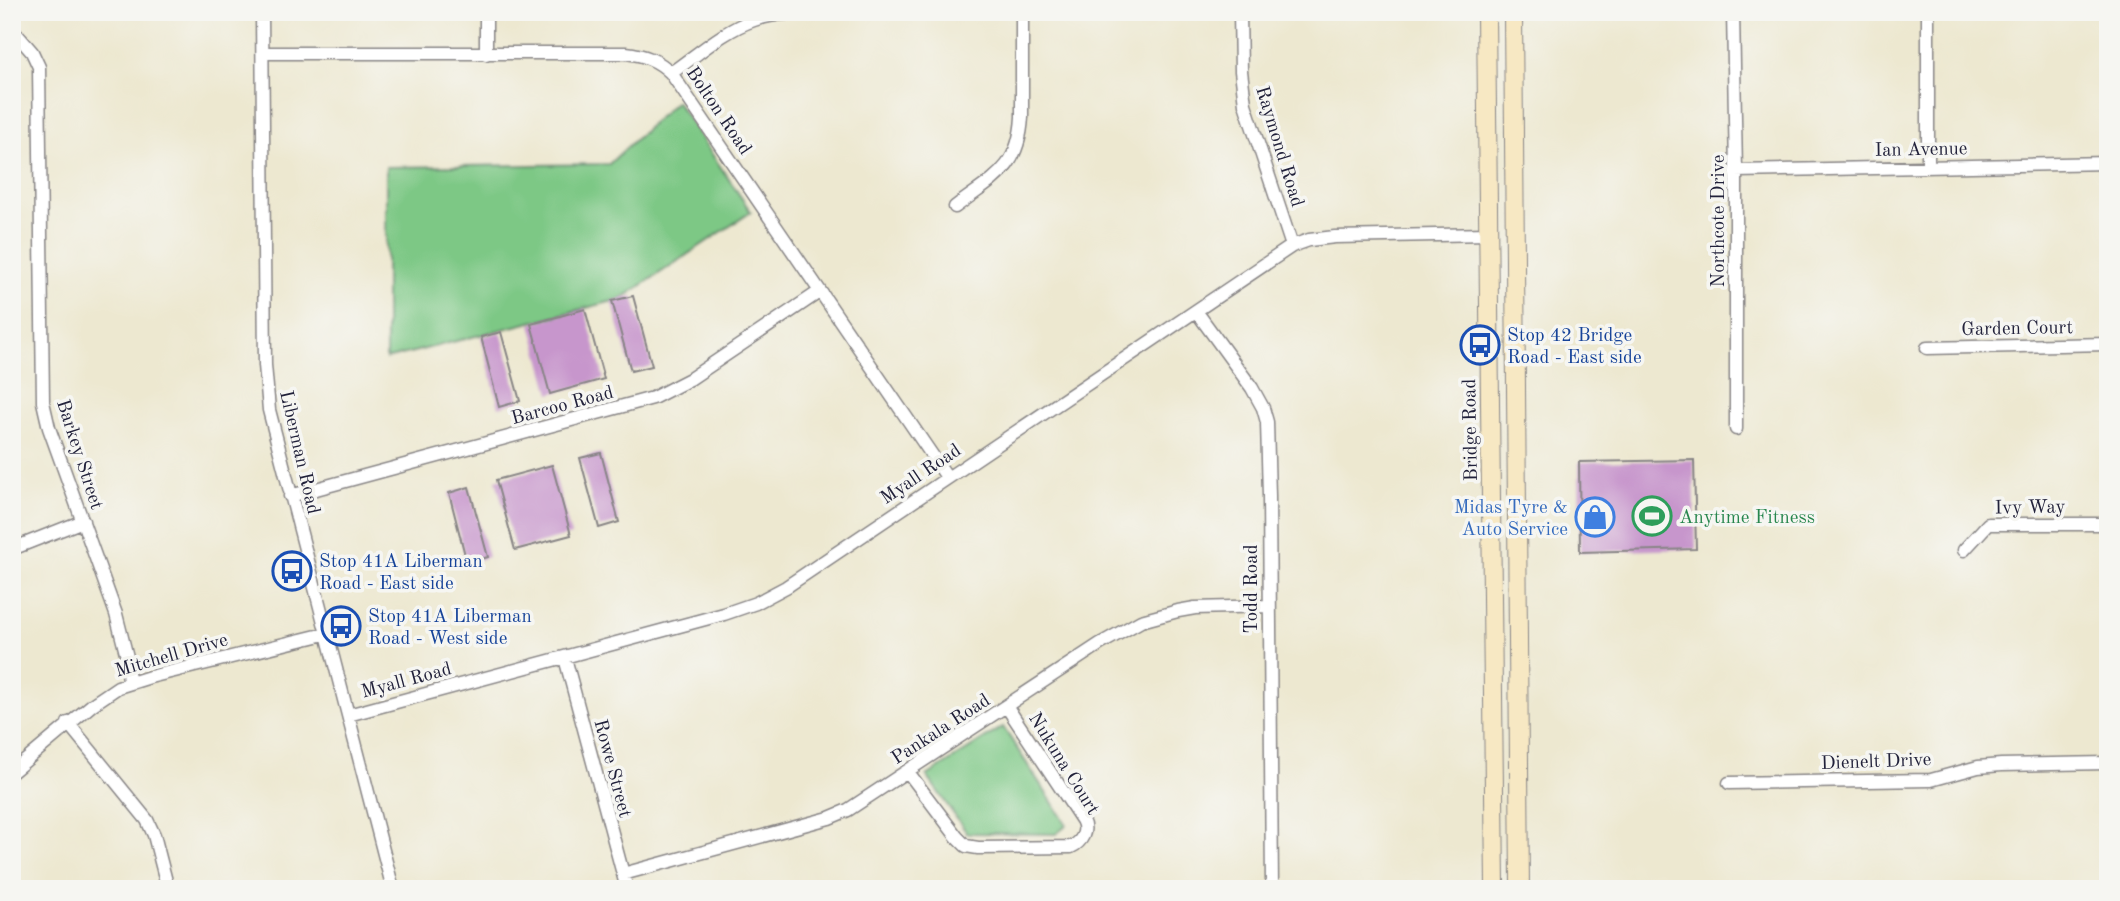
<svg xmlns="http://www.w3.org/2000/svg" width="2120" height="901" viewBox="0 0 2120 901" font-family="'Old Standard TT',serif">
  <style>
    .green { fill: #7dc885; stroke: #507560; stroke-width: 2 }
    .building { fill: #c796cc }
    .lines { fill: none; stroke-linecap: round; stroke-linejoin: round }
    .minor-casing { stroke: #888586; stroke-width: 15 }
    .secondary-casing { stroke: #888586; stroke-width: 20 }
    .minor { stroke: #fff; stroke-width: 12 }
    .secondary { stroke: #f7e8c3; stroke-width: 18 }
    .labels { text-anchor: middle; stroke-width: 7; stroke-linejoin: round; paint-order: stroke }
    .street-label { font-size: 19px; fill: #22223b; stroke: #f6f6f2 }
    .transit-label { font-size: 19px; fill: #164399; stroke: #f6f6f2; text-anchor: start }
    .shop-label { font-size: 19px; fill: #366cbe; stroke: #f6f6f2; text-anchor: end }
    .leisure-label { font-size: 19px; fill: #27864d; stroke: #f6f6f2; text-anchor: start }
  </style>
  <rect width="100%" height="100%" fill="#f6f6f2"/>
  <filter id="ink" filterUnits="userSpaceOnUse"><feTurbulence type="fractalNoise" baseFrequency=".0143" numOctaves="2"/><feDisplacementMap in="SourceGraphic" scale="14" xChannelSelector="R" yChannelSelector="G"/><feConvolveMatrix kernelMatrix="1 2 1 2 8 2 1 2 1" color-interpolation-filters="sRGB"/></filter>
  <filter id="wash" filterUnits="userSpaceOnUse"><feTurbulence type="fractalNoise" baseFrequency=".00686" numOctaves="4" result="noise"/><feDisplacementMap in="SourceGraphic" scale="28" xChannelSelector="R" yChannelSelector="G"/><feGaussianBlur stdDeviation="1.57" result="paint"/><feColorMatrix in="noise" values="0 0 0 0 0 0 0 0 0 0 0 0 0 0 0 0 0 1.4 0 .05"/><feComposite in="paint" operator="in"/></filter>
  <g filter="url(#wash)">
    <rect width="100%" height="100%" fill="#ede8d0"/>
    <path class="green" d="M676 101 751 212 621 299 386 359V167L609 164Z
      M1003 727 1067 825 1056 834 967 833 927 776Z"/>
    <g id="blocks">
      <path class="building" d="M633 296 652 366 631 371 612 301Z
        M585 309 604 379 550 394 531 324Z
        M501 332 520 401 499 407 481 337Z
        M601 453 619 522 599 528 580 458Z
        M1694 460 1696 549 1580 552 1579 462Z
        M552 465 571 535 515 550 496 480Z
        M469 487 488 557 467 563 449 493Z"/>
    </g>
  </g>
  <g filter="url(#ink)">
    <use href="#blocks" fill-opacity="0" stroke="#888586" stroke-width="2"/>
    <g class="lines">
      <g class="minor-casing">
        <path id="minor" d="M262 12 265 365 269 410 393 889
          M486 12V54
          M1240 12 1241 71 1245 104 1292 246
          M1733 12 1736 171V429
          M12 29 32 52 39 67 43 402 49 428 116 614 127 657 129 683
          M263 53H626C644 55 658 60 671 73L947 477
          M671 73C697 55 724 30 754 20 782 10 823 13 852 12
          M1928 167V12
          M1736 171 2108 163
          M955 207C993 178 1019 170 1022 117V12
          M1196 311 1252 388 1263 408 1267 422 1269 496 1272 889
          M1927 348 2108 344
          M290 496 653 398 690 379 819 292
          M12 549 83 521
          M1964 550 1988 524H2108
          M565 658 627 889
          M348 715 724 614 756 603 786 587 1292 246 1309 240 1335 237 1488 234
          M68 723 147 820 154 835 168 889
          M12 772 93 704 118 687 150 677 325 634
          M908 772 957 837 966 846 978 848 1071 847C1082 842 1088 831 1082 820L1007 707
          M1729 783 1931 780 1978 767 2001 765 2108 763
          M623 874 829 818 848 810 1100 644 1141 621 1178 611 1195 608 1269 606"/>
      </g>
      <g class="secondary-casing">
        <path id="secondary" d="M1486 12 1495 889
          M1513 12 1520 889"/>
      </g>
      <use href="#minor" class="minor"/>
      <use href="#secondary" class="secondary"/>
    </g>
  </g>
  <defs>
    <g id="bus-ring" transform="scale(2.0125)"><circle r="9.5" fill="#f6f6f2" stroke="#1a4fb4" stroke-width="1.5"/><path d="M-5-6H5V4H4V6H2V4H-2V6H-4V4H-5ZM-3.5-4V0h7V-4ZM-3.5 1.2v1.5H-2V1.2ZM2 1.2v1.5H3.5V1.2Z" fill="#1a4fb4"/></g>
    <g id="stadium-ring" transform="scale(2.0125)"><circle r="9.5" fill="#f6f6f2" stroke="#2e9e5b" stroke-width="1.5"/><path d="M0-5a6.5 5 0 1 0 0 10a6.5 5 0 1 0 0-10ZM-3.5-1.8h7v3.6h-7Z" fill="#2e9e5b"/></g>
    <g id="shop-ring" transform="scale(2.0125)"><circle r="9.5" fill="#f6f6f2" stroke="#3f7fe0" stroke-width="1.5"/><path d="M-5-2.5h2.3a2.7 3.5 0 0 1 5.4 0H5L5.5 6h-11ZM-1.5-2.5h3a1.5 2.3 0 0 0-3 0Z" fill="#3f7fe0"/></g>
  </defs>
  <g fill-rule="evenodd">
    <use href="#bus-ring" x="1480" y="345"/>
    <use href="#stadium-ring" x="1652" y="516"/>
    <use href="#shop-ring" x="1595" y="517"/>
    <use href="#bus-ring" x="292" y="571"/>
    <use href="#bus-ring" x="341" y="626"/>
  </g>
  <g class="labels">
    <g class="street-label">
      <text transform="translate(720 110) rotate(56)" y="7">Bolton Road</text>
      <text transform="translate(1281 146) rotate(73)" y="7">Raymond Road</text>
      <text transform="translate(1921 148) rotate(-1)" y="7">Ian Avenue</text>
      <text transform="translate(1717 221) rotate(-90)" y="7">Northcote Drive</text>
      <text transform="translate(2017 327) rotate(-1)" y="7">Garden Court</text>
      <text transform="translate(562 404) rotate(-15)" y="7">Barcoo Road</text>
      <text transform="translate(1469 430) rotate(-91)" y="7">Bridge Road</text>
      <text transform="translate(301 452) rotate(77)" y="7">Liberman Road</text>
      <text transform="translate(81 454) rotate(72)" y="7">Barkey Street</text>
      <text transform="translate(920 473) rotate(-34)" y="7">Myall Road</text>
      <text transform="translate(2030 506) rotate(-1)" y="7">Ivy Way</text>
      <text transform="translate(1250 589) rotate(-90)" y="7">Todd Road</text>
      <text transform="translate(171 654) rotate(-16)" y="7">Mitchell Drive</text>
      <text transform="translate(406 679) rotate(-15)" y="7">Myall Road</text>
      <text transform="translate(940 728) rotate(-33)" y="7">Pankala Road</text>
      <text transform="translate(1876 760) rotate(-2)" y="7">Dienelt Drive</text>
      <text transform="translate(1065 763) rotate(58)" y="7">Nukuna Court</text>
      <text transform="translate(614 768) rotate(75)" y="7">Rowe Street</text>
    </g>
    <g class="transit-label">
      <text x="1507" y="341">Stop 42 Bridge<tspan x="1507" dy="22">Road - East side</tspan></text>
      <text x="319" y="567">Stop 41A Liberman<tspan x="319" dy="22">Road - East side</tspan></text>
      <text x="368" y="622">Stop 41A Liberman<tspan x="368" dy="22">Road - West side</tspan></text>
    </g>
    <g class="shop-label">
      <text x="1568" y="513">Midas Tyre &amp;<tspan x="1568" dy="22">Auto Service</tspan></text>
    </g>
    <g class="leisure-label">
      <text x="1679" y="523">Anytime Fitness</text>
    </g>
  </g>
  <rect width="2120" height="901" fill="none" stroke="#f6f6f2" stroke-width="42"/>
</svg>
